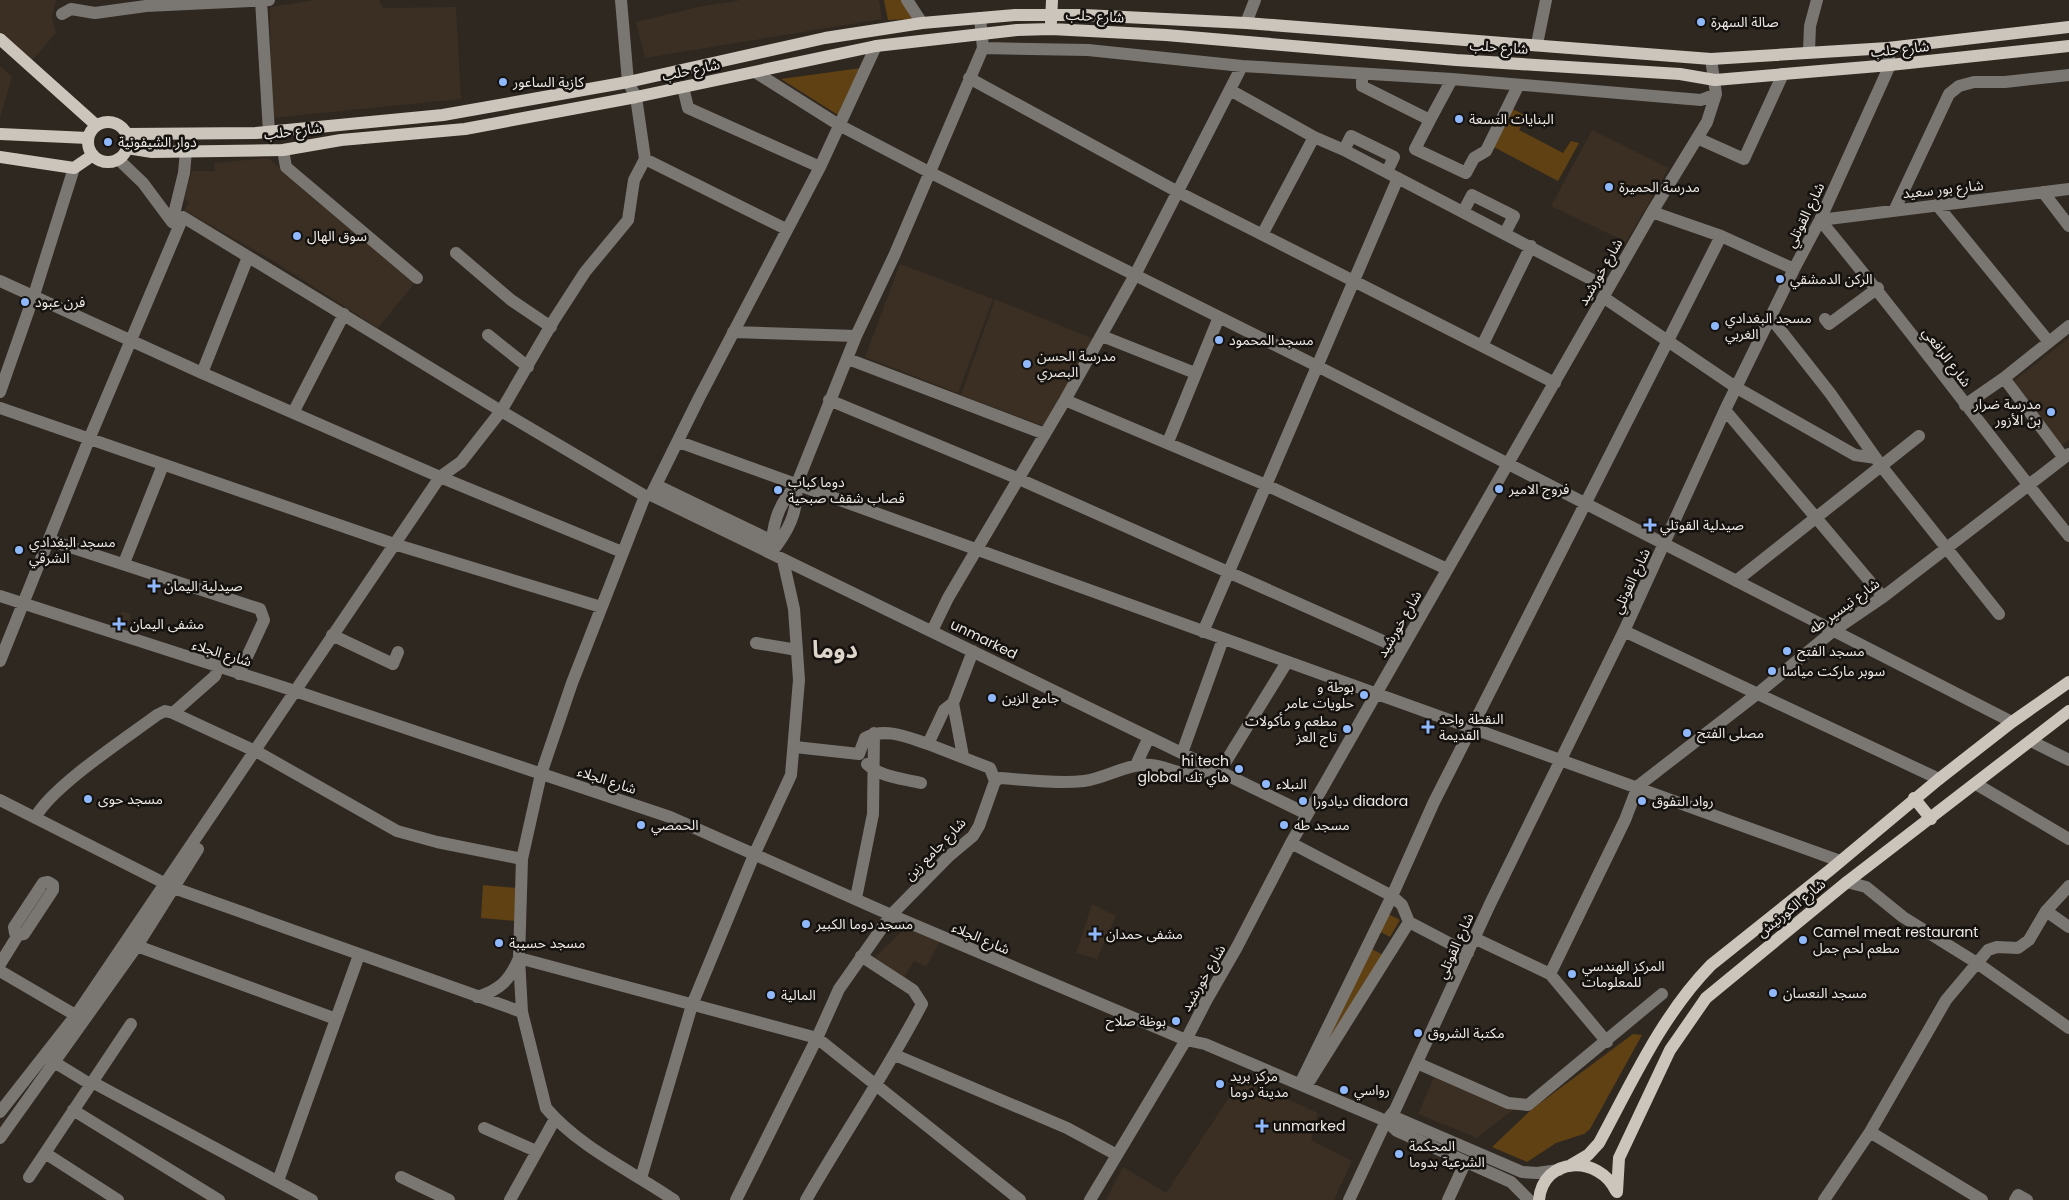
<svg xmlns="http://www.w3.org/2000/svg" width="2069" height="1200" viewBox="0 0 2069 1200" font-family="Poppins,'Noto Sans Arabic',sans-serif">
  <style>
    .built { fill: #3a2f22 }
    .green { fill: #604114 }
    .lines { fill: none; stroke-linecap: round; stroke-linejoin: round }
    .minor { stroke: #7a7773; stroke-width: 12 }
    .major { stroke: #ccc5bc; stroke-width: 12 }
    .poi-dot { fill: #8fb8fd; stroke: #14110e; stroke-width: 2 }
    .labels { text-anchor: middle; stroke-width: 5; stroke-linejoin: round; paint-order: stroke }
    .street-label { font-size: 14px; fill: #eee9e4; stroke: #14110e }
    .poi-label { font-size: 14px; fill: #eee9e4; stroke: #14110e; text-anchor: start }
    .town-label { font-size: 24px; font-weight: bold; fill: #ddd4ca; stroke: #14110e }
  </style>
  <rect width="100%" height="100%" fill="#2f2820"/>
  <path class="built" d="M0 0H56L52 17 56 33 27 66 0 36Z
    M315 0H379L383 8 456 7 461 99 271 118 270 7Z
    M741 0H879L882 19 645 58 636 22 698 7Z
    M0 66 12 77 0 118Z
    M1592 130 1669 168 1626 242 1551 206Z
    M268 158 417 280 378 328 275 262 184 210 189 202 184 199 192 171H215L214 163Z
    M900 264 993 299 958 393 865 357Z
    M995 299 1096 340 1046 427 961 395Z
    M2069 338V440L2060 447 2011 383Z
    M122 611 131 614 127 631 109 627 110 619 119 621Z
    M1092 904 1116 916 1097 959 1076 953Z
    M907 926 941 939 926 967 914 961 904 978 875 957Z
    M1437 1070 1519 1105 1477 1138 1418 1114Z
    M1242 1078 1318 1113 1311 1140 1352 1161 1334 1200H1106L1123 1167 1166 1193Z"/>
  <path class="green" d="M884 0H902L912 19 888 20Z
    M861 68 838 115 781 79Z
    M1511 108 1526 116 1519 130 1563 153 1571 141 1579 143 1558 181 1492 146Z
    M483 885 517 888V921L481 918Z
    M1384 912 1400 920 1390 937 1375 929Z
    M1372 949 1385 956 1333 1037 1328 1035Z
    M1633 1034 1642 1035 1590 1129 1584 1134 1556 1143 1527 1162 1492 1147 1532 1109Z"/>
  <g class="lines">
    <path class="minor" d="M261 0 269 132
      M907 0 922 23
      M62 14 71 9 95 13 146 6 269 0
      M1246 23 1255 0
      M1537 44 1546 0
      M983 48 1088 50 1242 66 1452 79 1701 100 1716 94
      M1809 51 1810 26 1817 0
      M755 72 839 125 929 172 1317 366 2012 722
      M1362 75V86L1430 120 1415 149 1466 173 1474 158 1486 151 1518 86
      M969 78 1178 192 1555 383
      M683 87 688 108 820 167
      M1230 90 1314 137 1344 150 1608 288
      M1430 120 1452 79
      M1697 138 1744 159 1783 74
      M283 150 286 167 417 278
      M1344 150 1351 136 1394 157 1387 172
      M118 159 143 183 172 222 183 217 501 411 645 496 651 495 1307 814
      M645 159 786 229
      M2043 192 2069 226
      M1937 205 2049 342
      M1895 209 1949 94 1959 86 1974 82H2005L2069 75
      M1463 212 1472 195 1514 216 1505 233
      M1652 212 1721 236 1794 269
      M1820 220C1906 323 1985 432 2069 536
      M1820 220 2069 189
      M172 222 184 173 186 151
      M1263 233 1314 137
      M456 253 511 300 551 327
      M0 281 202 373 440 477 622 552
      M1603 297 1737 388 1855 455 1876 458
      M1771 318 1830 393 1882 467 1999 614
      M1825 319 1829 324 1878 288
      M733 332 856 336
      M488 335 528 367
      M1102 336 1195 373
      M1482 346 1531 246
      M848 359 1045 434
      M202 373 248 257
      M2004 378 2064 458
      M0 392 34 295 74 168
      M829 400 1019 479 1401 649
      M1065 400 1266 485 1447 569
      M1965 405 2004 378 2069 326
      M0 408 394 544 601 607
      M1725 410 1883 597
      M294 411 344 314
      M679 442C1065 585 1454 718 1840 861
      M1168 442 1219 317
      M656 485 764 537 770 551
      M651 495 699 398 820 167 876 46
      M645 496 572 683 541 774 522 859 519 958 522 1012 546 1108C580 1148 632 1171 674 1200
      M49 540 260 609 264 620 239 674
      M771 553C772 528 777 504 796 486L856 336 894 256 983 48 980 18
      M771 553C787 533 799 512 796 486
      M124 563 163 465
      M1736 581 1919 436
      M0 596 295 691 670 817 891 915 1186 1040 1205 1044 1386 1121 1397 1131 1511 1182 1529 1200
      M932 631 948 598 1065 400 1135 275 1242 66
      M1624 631 1939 779
      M1203 632 1398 178
      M332 635 393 664 398 652
      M756 643 797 650
      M0 661 90 437 183 217
      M953 703 973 651
      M173 713 255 751
      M2031 741 2069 760
      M928 744 990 768 995 781
      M795 747 859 754 865 738C885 727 907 737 928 744L944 710 953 703 963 756
      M1182 753 1223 639
      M261 754 397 831 437 842 522 859
      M867 764C882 778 902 778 921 783
      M1136 765 1149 737
      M1220 771 1287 662
      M1976 784 2069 839
      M0 800 174 888 522 1012
      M35 818C51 787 126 738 157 715L165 711 173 713 215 676 218 668
      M1291 843 1392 896 1402 905 1409 922 1310 1080
      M1847 882 1866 887 1903 917 1977 963 2069 1028
      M856 898 873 814 874 733
      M2046 911 2069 927
      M1409 922 1468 953
      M1474 938 1550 974 1607 1042
      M137 946 336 1019
      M0 964 18 935 24 934 53 890V885L48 882 43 883 14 927 15 933 18 935
      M0 971 82 1019
      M1550 974 1625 820 1638 786 1757 694 1833 631 1883 597 2069 454
      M477 997C500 990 510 980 519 958L817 1038 1020 1200
      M895 1055 1067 1128 1117 1155
      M54 1062 90 1084
      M1417 1063 1508 1103 1528 1105 1662 994
      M92 1082 312 1200
      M1300 1084 1392 896 1434 802 1721 236
      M73 1110 219 1200
      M0 1112 76 1015 440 477 461 462 501 411 554 320 585 272 628 220 634 180 645 159 636 97 628 82 621 0
      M1386 1121 1399 1119 1522 1172 1537 1173 1559 1170
      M484 1128 536 1151
      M1870 1132 1982 1200
      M0 1138 137 946 198 849
      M45 1153 118 1200
      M29 1177 131 1024
      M401 1177 449 1200
      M641 1178 692 1005 754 855 791 775 799 680 794 609 783 560
      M278 1181 359 955
      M510 1200 555 1119
      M736 1200 817 1038 839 989 891 915 948 857 973 836 979 826 995 781 1000 778C1028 780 1057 784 1084 781 1107 778 1127 763 1151 765 1173 767 1192 784 1212 767
      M806 1200C844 1134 887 1071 922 1004L913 990 861 956
      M1090 1200 1186 1040 1206 1001 1237 947 1291 843 1376 694 1652 212 1707 122 1716 94 1711 59
      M1349 1200 1386 1121 1395 1110 1490 904 1624 631 1725 410 1794 269 1820 220 1890 65 1888 48
      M1448 1200 1465 1163
      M1824 1200 1870 1132 1946 1000 1988 950 1997 947 2018 948 2029 940 2046 911 2069 886
      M2015 1200 2018 1195 2027 1200"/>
    <path class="major" d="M1051 22 1052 0
      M0 39 96 125
      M88 142a20 20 0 1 1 40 0a20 20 0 1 1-40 0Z
      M0 134 88 138
      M127 134 256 133 443 115 628 82 825 38 922 23 1015 15H1084L1246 23 1711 59 1888 48 2069 27
      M127 148 152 152 283 150 341 140 465 129 636 97 876 46 1017 30 1051 29 1166 35 1456 60 1680 74 1715 80 1890 65 2069 46
      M0 157 74 168 93 155
      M1914 798 1931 819
      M1571 1165 1588 1155 1599 1143C1632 1082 1662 1015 1711 965L1830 870 1939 779 2012 722 2069 682
      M1617 1192 1619 1158 1670 1050 1706 998 1847 882 2069 711
      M1539 1200C1543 1156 1599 1155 1616 1191"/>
  </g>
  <g class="poi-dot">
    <circle cx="1701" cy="22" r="5"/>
    <circle cx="503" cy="82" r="5"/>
    <circle cx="1459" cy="119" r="5"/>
    <circle cx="108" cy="142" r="5"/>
    <circle cx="1609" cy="187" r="5"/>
    <circle cx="297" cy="236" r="5"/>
    <circle cx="1780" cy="279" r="5"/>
    <circle cx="25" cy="302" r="5"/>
    <circle cx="1715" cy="326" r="5"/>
    <circle cx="1219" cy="340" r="5"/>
    <circle cx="1027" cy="364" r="5"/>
    <circle cx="2051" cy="412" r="5"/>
    <circle cx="1499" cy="489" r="5"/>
    <circle cx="778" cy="490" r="5"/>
    <path d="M1647.5 517.5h5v5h5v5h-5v5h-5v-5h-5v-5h5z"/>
    <circle cx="19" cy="550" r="5"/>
    <path d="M151.5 578.5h5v5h5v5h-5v5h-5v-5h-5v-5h5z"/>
    <path d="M116.5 616.5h5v5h5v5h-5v5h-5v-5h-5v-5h5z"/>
    <circle cx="1787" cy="651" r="5"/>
    <circle cx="1772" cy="671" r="5"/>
    <circle cx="1364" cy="695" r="5"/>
    <circle cx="992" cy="698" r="5"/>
    <path d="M1425.5 719.5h5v5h5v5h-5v5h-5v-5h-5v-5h5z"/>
    <circle cx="1347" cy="729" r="5"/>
    <circle cx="1687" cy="733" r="5"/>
    <circle cx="1239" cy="769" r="5"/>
    <circle cx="1266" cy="784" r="5"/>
    <circle cx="88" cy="799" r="5"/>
    <circle cx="1303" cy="801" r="5"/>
    <circle cx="1642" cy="801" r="5"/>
    <circle cx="641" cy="825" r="5"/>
    <circle cx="1284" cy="825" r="5"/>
    <circle cx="806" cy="924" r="5"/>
    <path d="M1092.5 926.5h5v5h5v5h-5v5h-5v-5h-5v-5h5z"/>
    <circle cx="1803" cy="940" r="5"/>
    <circle cx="499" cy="943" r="5"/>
    <circle cx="1572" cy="974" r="5"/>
    <circle cx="1773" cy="993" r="5"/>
    <circle cx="771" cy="995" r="5"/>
    <circle cx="1176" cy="1021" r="5"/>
    <circle cx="1418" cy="1033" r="5"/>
    <circle cx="1220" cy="1084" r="5"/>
    <circle cx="1344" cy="1090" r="5"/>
    <path d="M1259.5 1118.5h5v5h5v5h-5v5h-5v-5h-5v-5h5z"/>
    <circle cx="1399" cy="1154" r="5"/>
  </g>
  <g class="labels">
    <g class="street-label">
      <text transform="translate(1095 16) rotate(3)" y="5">شارع حلب</text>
      <text transform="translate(1499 47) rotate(4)" y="5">شارع حلب</text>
      <text transform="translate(1900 49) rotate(-6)" y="5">شارع حلب</text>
      <text transform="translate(691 70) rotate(-12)" y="5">شارع حلب</text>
      <text transform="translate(293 131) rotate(-7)" y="5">شارع حلب</text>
      <text transform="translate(1943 189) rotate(-6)" y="5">شارع بور سعيد</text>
      <text transform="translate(1805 215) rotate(-64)" y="5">شارع القوتلي</text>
      <text transform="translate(1600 272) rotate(-60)" y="5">شارع خورشيد</text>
      <text transform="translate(1947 357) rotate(53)" y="5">شارع الرافعي</text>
      <text transform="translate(1631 581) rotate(-65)" y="5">شارع القوتلي</text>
      <text transform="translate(1844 606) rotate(-36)" y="5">شارع تيسير طه</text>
      <text transform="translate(1399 624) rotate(-60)" y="5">شارع خورشيد</text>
      <text transform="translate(984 639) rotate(26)" y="5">unmarked</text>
      <text transform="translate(222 653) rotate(17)" y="5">شارع الجلاء</text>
      <text transform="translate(607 780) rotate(18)" y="5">شارع الجلاء</text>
      <text transform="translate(935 849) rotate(-46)" y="5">شارع جامع زين</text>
      <text transform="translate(1791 908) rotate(-39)" y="5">شارع الكورنيش</text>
      <text transform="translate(981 938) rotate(23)" y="5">شارع الجلاء</text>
      <text transform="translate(1455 946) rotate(-66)" y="5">شارع القوتلي</text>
      <text transform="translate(1203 978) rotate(-60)" y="5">شارع خورشيد</text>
    </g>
    <g class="poi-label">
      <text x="1711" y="27">صالة السهرة</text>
      <text x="513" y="87">كازية الساعور</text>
      <text x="1469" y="124">البنايات التسعة</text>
      <text x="118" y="147">دوار الشيفونية</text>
      <text x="1619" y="192">مدرسة الحميرة</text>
      <text x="307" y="241">سوق الهال</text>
      <text x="1790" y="284">الركن الدمشقي</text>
      <text x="35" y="307">فرن عبود</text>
      <text x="1725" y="323">مسجد البغدادي<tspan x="1725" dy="16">الغربي</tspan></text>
      <text x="1229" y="345">مسجد المحمود</text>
      <text x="1037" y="361">مدرسة الحسن<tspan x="1037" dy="16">البصري</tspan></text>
      <text x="2041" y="409" text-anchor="end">مدرسة ضرار<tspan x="2041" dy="16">بن الأزور</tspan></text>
      <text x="788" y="487">دوما كباب<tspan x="788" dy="16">قصاب شقف صبحية</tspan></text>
      <text x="1509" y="494">فروج الامير</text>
      <text x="1660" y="530">صيدلية القوتلي</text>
      <text x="29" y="547">مسجد البغدادي<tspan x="29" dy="16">الشرقي</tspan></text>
      <text x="164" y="591">صيدلية اليمان</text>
      <text x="130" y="629">مشفى اليمان</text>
      <text x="1797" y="656">مسجد الفتح</text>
      <text x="1782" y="676">سوبر ماركت مياسا</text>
      <text x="1354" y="692" text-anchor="end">بوطة و<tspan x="1354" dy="16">حلويات عامر</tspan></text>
      <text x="1002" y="703">جامع الزين</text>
      <text x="1439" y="724">النقطة واحد<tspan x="1439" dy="16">القديمة</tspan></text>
      <text x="1337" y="726" text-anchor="end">مطعم و مأكولات<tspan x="1337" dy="16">تاج العز</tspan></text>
      <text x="1697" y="738">مصلى الفتح</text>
      <text x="1229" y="766" text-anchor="end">hi tech<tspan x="1229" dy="16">global هاي تك</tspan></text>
      <text x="1276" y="789">النبلاء</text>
      <text x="98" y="804">مسجد حوى</text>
      <text x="1313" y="806">ديادورا diadora</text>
      <text x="1652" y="806">رواد التفوق</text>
      <text x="651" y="830">الحمصي</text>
      <text x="1294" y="830">مسجد طه</text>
      <text x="816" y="929">مسجد دوما الكبير</text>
      <text x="1813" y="937">Camel meat restaurant<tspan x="1813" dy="16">مطعم لحم جمل</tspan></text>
      <text x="1106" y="939">مشفى حمدان</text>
      <text x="509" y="948">مسجد حسيبة</text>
      <text x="1582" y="971">المركز الهندسي<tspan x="1582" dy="16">للمعلومات</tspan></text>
      <text x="1783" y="998">مسجد النعسان</text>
      <text x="781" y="1000">المالية</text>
      <text x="1166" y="1026" text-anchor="end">بوظة صلاح</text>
      <text x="1428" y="1038">مكتبة الشروق</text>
      <text x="1230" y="1081">مركز بريد<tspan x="1230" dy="16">مدينة دوما</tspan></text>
      <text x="1354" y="1095">رواسي</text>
      <text x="1273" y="1131">unmarked</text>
      <text x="1409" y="1151">المحكمة<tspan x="1409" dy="16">الشرعية بدوما</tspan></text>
    </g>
    <g class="town-label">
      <text x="835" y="658">دوما</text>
    </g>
  </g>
</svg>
